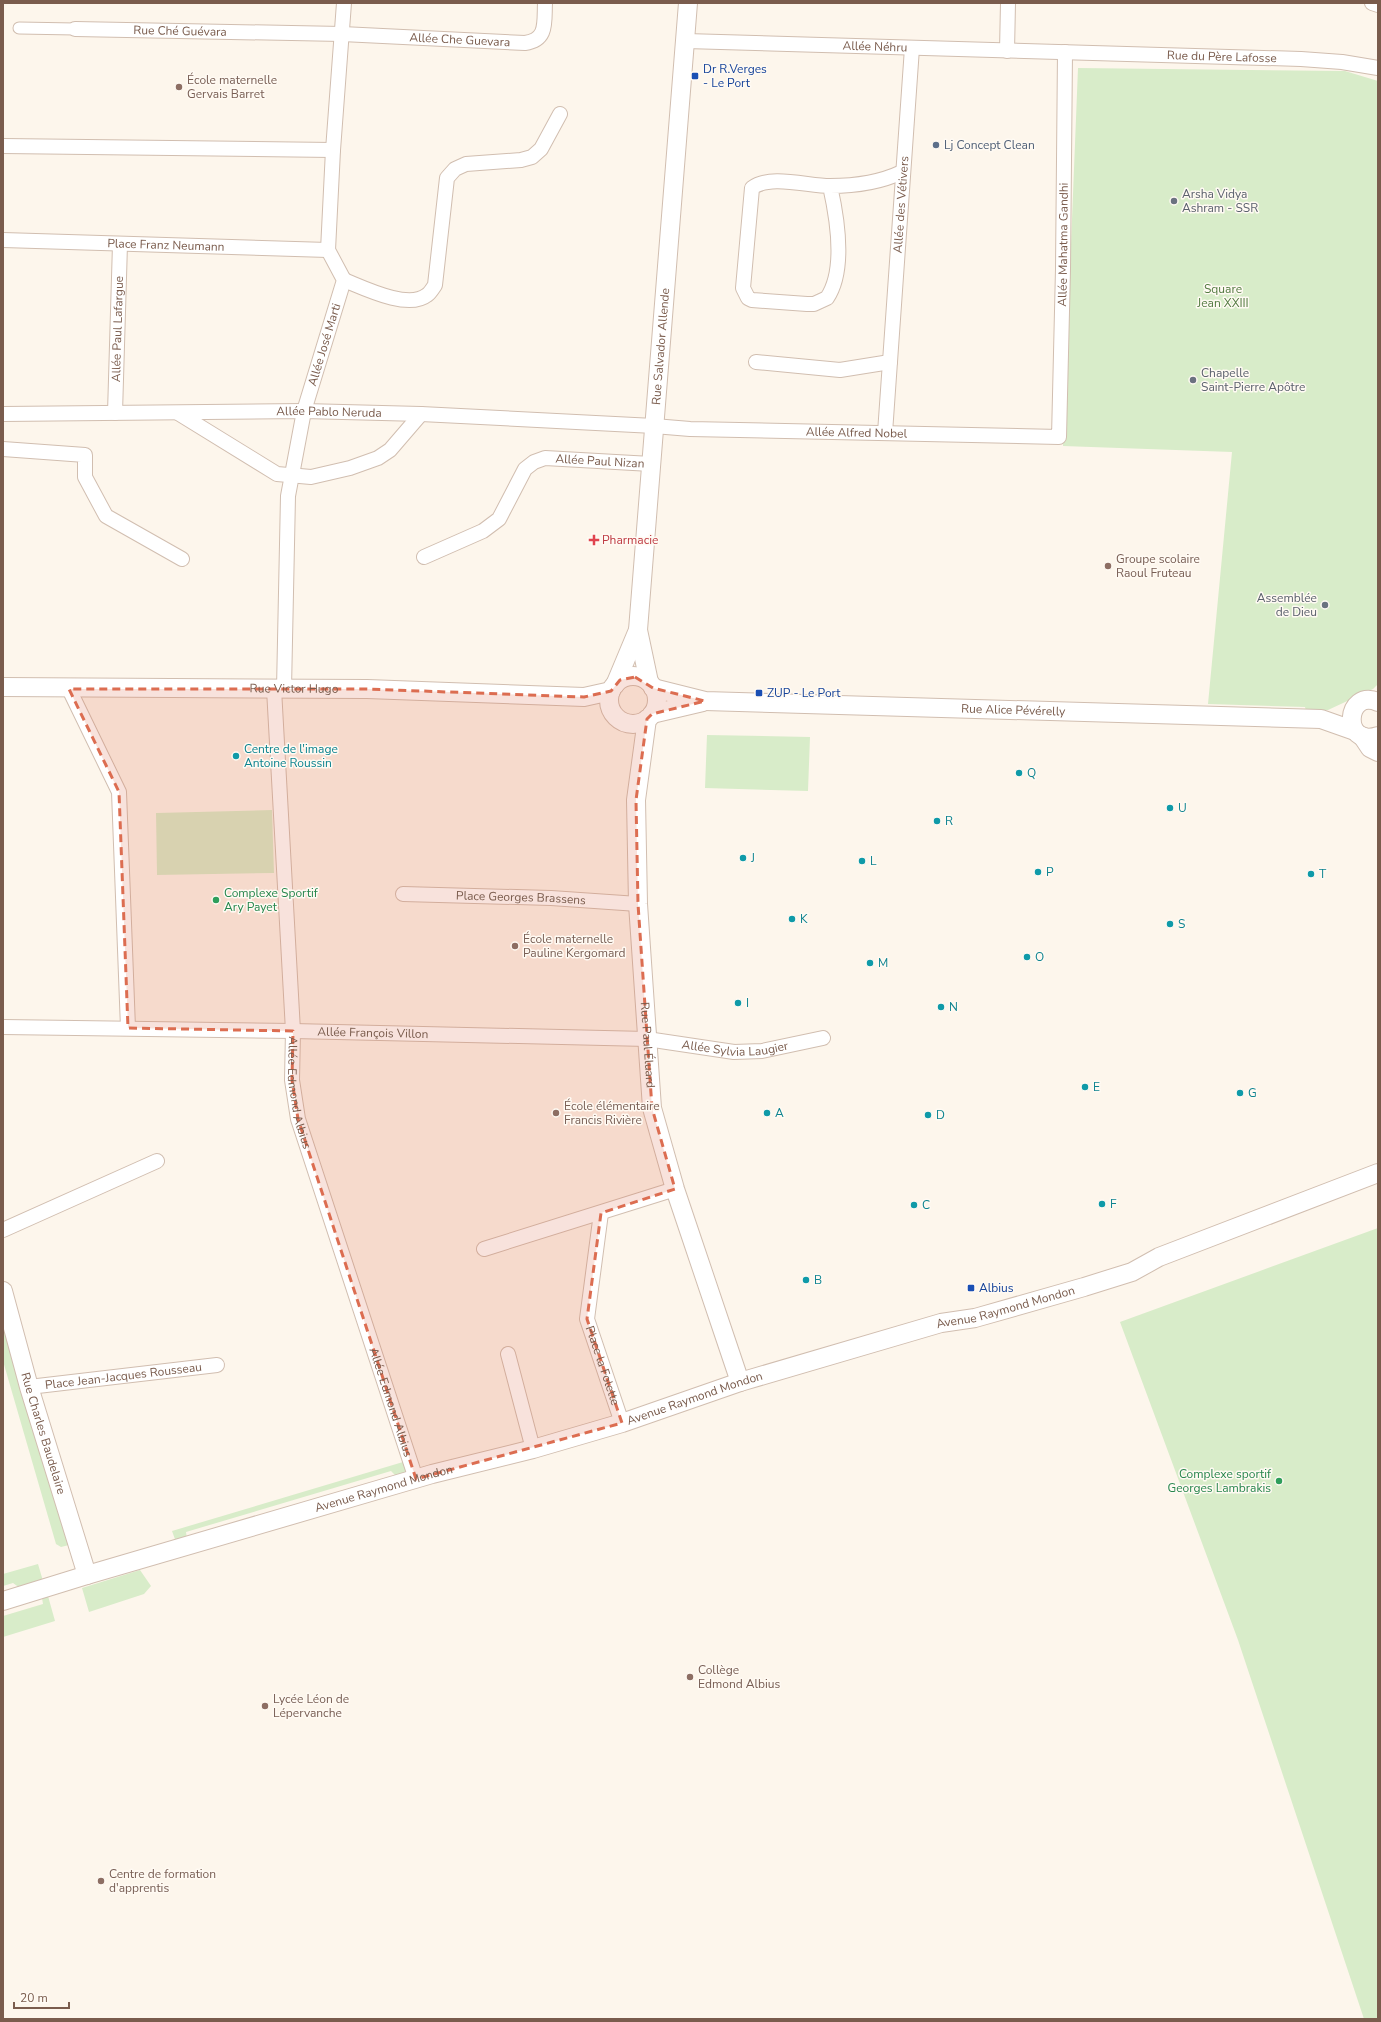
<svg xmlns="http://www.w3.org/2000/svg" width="1381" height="2022" viewBox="0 0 1381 2022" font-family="'Nunito Sans',sans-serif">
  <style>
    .green { fill: #d8ecc9 }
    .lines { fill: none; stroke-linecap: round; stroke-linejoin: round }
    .pedestrian-casing { stroke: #d1beb0; stroke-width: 13 }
    .minor-casing { stroke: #d1beb0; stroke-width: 16 }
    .tertiary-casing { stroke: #d1beb0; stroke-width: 20 }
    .pedestrian { stroke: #fff; stroke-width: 11 }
    .minor { stroke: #fff; stroke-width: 14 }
    .tertiary { stroke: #fff; stroke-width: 18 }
    .marked { fill: #dc6d51; fill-opacity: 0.2; stroke: #dc6d51; stroke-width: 3; stroke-dasharray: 8 5; stroke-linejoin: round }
    .transit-dot { fill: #1a4fb4; stroke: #fffaf3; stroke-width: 1.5 }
    .education-dot { fill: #8d6e63; stroke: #fffaf3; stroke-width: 1.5 }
    .service-dot { fill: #5c6f8a; stroke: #fffaf3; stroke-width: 1.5 }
    .worship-dot { fill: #6b7280; stroke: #fffaf3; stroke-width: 1.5 }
    .health-dot { fill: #e0444e; stroke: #fffaf3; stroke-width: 1.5 }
    .culture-dot { fill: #0f9aa8; stroke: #fffaf3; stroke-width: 1.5 }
    .leisure-dot { fill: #2e9e5b; stroke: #fffaf3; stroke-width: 1.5 }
    .labels { text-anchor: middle; stroke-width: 3; stroke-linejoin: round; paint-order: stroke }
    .street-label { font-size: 12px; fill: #7a5c4d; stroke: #fffaf3 }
    .transit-label { font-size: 12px; fill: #164399; stroke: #fffaf3; text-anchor: start }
    .education-label { font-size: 12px; fill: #785e54; stroke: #fffaf3; text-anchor: start }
    .service-label { font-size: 12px; fill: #4e5e75; stroke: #fffaf3; text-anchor: start }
    .worship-label { font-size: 12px; fill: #5b616d; stroke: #fffaf3; text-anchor: start }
    .park-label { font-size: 12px; fill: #537a41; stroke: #fffaf3 }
    .health-label { font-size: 12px; fill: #be3a42; stroke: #fffaf3; text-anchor: start }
    .culture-label { font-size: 12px; fill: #0d838f; stroke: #fffaf3; text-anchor: start }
    .leisure-label { font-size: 12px; fill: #27864d; stroke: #fffaf3; text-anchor: start }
  </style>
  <rect width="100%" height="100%" fill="#fdf6ec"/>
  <path class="green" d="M1078 68 1345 71 1378 81V684L1373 689 1328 710 1306 711 1305 707 1208 704 1232 452 1063 446Z
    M707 735 810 737 808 791 705 788Z
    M272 810 274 873 157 875 156 813Z
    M1378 1228V2019H1364L1238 1640 1120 1322Z
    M3 1323 69 1545 61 1547 56 1544 3 1361Z
    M403 1462 407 1473 396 1476 391 1471 186 1532 187 1539 176 1542 172 1531Z
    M38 1564 43 1581 20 1588 13 1583 3 1586V1574Z
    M140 1570 151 1586 144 1594 89 1612 82 1588Z
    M48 1596 55 1621 3 1637V1616L43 1604 42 1598Z"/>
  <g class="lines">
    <g class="pedestrian-casing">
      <path id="pedestrian" d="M19 28 75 29"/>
    </g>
    <g class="minor-casing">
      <g id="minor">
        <path d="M1372 3 1378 5"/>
        <path id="s1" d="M75 29 342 34 525 43C548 40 544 22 545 3"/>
        <path id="s2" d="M686 41 1301 59 1342 62 1378 68"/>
        <path d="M1007 51 1008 3"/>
        <path d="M3 146 333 150"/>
        <path d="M830 186C837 217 846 270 827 298L814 304H807L752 300 748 298 743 288 752 188C770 174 808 186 830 186 854 186 881 182 902 172"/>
        <path id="s3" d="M3 240 328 250"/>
        <path d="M344 280C364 288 408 310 427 295 430 293 433 288 435 285L447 178 455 169 466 164 521 160 532 157 541 149 560 114"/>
        <path d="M756 362 840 370 890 362"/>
        <path id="s4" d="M115 413 120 244"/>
        <path d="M178 413 277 474 311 477 350 468 378 458 390 450 421 414"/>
        <path id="s5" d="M3 414 304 411 421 414 654 426 690 429 1059 437 1063 269 1065 52"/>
        <path id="s6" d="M885 433 912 48"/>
        <path d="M3 449 85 455V477L106 516 182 559"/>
        <path id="s7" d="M424 557 483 531 499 519 525 469 534 462 545 458 651 464"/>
        <path d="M69 689 119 792 128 1028"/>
        <path id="s8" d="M274 689 293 1031 292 1080 298 1119 416 1479"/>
        <path id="s9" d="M284 689 288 496 304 411 344 280 328 250 333 150 344 3"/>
        <path id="s10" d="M403 894 551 898 638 904"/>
        <path id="s11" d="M3 1027 293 1031 647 1039 734 1052 762 1051 823 1038"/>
        <path id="s12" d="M601 1213 587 1319 622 1423"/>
        <path d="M3 1230 157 1161"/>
        <path d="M484 1249 675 1189"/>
        <path d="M508 1354 533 1449"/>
        <path id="s13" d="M29 1387 217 1365"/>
      </g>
    </g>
    <g class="tertiary-casing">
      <g id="tertiary">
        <path d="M638 630 649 682"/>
        <circle cx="633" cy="700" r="24"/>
        <path id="s14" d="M615 685 638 630 688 3"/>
        <path id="s15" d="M3 687 367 689 584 697 611 691"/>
        <path id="s16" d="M653 688 705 701 1321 719 1355 731"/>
        <path d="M1378 702C1345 688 1341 748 1378 736"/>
        <path d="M652 714 703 702"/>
        <path id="s17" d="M647 719 636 800 638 904 652 1108 675 1189 740 1382"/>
        <path d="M1362 736 1370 748 1378 752"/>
        <path id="s18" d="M3 1291 29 1387 87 1575"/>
        <path id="s19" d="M3 1601 87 1575 432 1474 533 1449 622 1423 740 1382 941 1323 975 1318 1084 1287 1132 1272 1159 1257 1378 1173"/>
      </g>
    </g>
    <use href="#pedestrian" class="pedestrian"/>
    <use href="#minor" class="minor"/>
    <use href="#tertiary" class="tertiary"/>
  </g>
  <path class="marked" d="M635 677 653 688 705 701 652 714 647 719 636 800 638 904 652 1108 675 1189 601 1213 587 1319 622 1423 416 1479 298 1119 292 1080 293 1031 128 1028 119 792 69 689H367L584 697 611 691 620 680Z"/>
  <g class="transit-dot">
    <rect x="691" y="72" width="8" height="8" rx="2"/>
    <rect x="755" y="689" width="8" height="8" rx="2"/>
    <rect x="967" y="1284" width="8" height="8" rx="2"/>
  </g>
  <g class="education-dot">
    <circle cx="179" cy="87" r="4"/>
    <circle cx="1108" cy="566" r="4"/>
    <circle cx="515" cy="946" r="4"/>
    <circle cx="556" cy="1113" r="4"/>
    <circle cx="690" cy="1677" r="4"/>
    <circle cx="265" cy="1706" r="4"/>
    <circle cx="101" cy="1881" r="4"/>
  </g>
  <circle class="service-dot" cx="936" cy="145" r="4"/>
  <g class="worship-dot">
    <circle cx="1174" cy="201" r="4"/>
    <circle cx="1193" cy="380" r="4"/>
    <circle cx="1325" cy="605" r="4"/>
  </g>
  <path class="health-dot" d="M592 534h4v4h4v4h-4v4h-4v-4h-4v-4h4z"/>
  <g class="culture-dot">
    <circle cx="236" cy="756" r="4"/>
    <circle cx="1019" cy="773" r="4"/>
    <circle cx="1170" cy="808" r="4"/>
    <circle cx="937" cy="821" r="4"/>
    <circle cx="743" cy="858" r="4"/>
    <circle cx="862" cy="861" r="4"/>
    <circle cx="1038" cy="872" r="4"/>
    <circle cx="1311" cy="874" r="4"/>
    <circle cx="792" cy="919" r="4"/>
    <circle cx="1170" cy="924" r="4"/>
    <circle cx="1027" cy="957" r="4"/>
    <circle cx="870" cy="963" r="4"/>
    <circle cx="738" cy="1003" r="4"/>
    <circle cx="941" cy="1007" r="4"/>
    <circle cx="1085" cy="1087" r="4"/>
    <circle cx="1240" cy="1093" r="4"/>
    <circle cx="767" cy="1113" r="4"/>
    <circle cx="928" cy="1115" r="4"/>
    <circle cx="1102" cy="1204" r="4"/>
    <circle cx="914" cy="1205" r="4"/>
    <circle cx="806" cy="1280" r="4"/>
  </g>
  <g class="leisure-dot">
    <circle cx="216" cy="900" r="4"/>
    <circle cx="1279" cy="1481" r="4"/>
  </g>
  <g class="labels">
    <g class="street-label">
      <text dy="4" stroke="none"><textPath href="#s1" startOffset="105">Rue Ché Guévara</textPath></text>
      <text dy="4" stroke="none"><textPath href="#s1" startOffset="385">Allée Che Guevara</textPath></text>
      <text dy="4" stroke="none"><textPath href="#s2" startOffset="189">Allée Néhru</textPath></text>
      <text dy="4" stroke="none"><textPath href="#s2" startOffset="536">Rue du Père Lafosse</textPath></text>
      <text dy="4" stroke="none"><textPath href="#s6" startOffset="229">Allée des Vétivers</textPath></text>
      <text dy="4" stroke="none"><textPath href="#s3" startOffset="163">Place Franz Neumann</textPath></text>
      <text dy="4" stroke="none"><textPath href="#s5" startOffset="1249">Allée Mahatma Gandhi</textPath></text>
      <text dy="4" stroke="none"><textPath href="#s4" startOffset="84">Allée Paul Lafargue</textPath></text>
      <text dy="4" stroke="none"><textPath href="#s9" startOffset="349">Allée José Marti</textPath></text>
      <text dy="4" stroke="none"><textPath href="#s14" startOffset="344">Rue Salvador Allende</textPath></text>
      <text dy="4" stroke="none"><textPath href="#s5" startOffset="326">Allée Pablo Neruda</textPath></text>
      <text dy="4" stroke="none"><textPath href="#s5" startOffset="854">Allée Alfred Nobel</textPath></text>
      <text dy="4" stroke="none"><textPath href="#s7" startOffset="219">Allée Paul Nizan</textPath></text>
      <text dy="4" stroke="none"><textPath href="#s15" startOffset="291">Rue Victor Hugo</textPath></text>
      <text dy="4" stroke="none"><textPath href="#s16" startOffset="362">Rue Alice Pévérelly</textPath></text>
      <text dy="4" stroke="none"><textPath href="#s10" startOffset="118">Place Georges Brassens</textPath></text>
      <text dy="4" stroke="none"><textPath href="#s11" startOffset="370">Allée François Villon</textPath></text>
      <text dy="4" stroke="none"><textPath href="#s11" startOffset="733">Allée Sylvia Laugier</textPath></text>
      <text dy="4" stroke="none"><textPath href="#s17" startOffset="327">Rue Paul Éluard</textPath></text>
      <text dy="4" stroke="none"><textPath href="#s8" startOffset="405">Allée Edmond Albius</textPath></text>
      <text dy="4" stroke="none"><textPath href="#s19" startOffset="1045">Avenue Raymond Mondon</textPath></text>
      <text dy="4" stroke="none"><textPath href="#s12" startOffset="156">Place la Folette</textPath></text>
      <text dy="4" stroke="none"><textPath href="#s13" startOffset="95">Place Jean-Jacques Rousseau</textPath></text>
      <text dy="4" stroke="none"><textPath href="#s19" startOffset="721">Avenue Raymond Mondon</textPath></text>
      <text dy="4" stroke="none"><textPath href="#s8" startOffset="729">Allée Edmond Albius</textPath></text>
      <text dy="4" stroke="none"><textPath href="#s18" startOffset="148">Rue Charles Baudelaire</textPath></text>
      <text dy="4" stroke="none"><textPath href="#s19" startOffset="397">Avenue Raymond Mondon</textPath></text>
    </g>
    <g class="transit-label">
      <text x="703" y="73">Dr R.Verges<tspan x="703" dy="14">- Le Port</tspan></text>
      <text x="767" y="697">ZUP - Le Port</text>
      <text x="979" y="1292">Albius</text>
    </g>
    <g class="education-label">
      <text x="187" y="84">École maternelle<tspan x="187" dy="14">Gervais Barret</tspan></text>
      <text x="1116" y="563">Groupe scolaire<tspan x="1116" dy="14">Raoul Fruteau</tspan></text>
      <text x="523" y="943">École maternelle<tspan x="523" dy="14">Pauline Kergomard</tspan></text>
      <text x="564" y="1110">École élémentaire<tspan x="564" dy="14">Francis Rivière</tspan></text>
      <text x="698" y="1674">Collège<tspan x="698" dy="14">Edmond Albius</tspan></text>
      <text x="273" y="1703">Lycée Léon de<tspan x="273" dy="14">Lépervanche</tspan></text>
      <text x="109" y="1878">Centre de formation<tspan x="109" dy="14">d'apprentis</tspan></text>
    </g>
    <g class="service-label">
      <text x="944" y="149">Lj Concept Clean</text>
    </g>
    <g class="worship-label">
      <text x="1182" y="198">Arsha Vidya<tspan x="1182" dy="14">Ashram - SSR</tspan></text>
      <text x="1201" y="377">Chapelle<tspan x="1201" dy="14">Saint-Pierre Apôtre</tspan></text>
      <text x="1317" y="602" text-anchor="end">Assemblée<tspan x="1317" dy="14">de Dieu</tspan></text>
    </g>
    <g class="park-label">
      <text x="1223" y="293">Square<tspan x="1223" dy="14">Jean XXIII</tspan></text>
    </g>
    <g class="health-label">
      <text x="602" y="544">Pharmacie</text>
    </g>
    <g class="culture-label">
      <text x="244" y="753">Centre de l'image<tspan x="244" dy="14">Antoine Roussin</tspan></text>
      <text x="1027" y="777">Q</text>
      <text x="1178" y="812">U</text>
      <text x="945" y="825">R</text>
      <text x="751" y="862">J</text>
      <text x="870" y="865">L</text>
      <text x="1046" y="876">P</text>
      <text x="1319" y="878">T</text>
      <text x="800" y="923">K</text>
      <text x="1178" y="928">S</text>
      <text x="1035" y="961">O</text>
      <text x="878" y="967">M</text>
      <text x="746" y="1007">I</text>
      <text x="949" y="1011">N</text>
      <text x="1093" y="1091">E</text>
      <text x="1248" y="1097">G</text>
      <text x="775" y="1117">A</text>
      <text x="936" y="1119">D</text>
      <text x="1110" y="1208">F</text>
      <text x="922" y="1209">C</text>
      <text x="814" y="1284">B</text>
    </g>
    <g class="leisure-label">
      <text x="224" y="897">Complexe Sportif<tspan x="224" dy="14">Ary Payet</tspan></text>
      <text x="1271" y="1478" text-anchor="end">Complexe sportif<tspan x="1271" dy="14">Georges Lambrakis</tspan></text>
    </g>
  </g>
  <rect width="1381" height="2022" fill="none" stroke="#7a5c4d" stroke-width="8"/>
  <path d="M14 2002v6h55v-6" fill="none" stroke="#7a5c4d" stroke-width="2"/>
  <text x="20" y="2002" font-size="12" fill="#7a5c4d" stroke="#fffaf3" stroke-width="3" paint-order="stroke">20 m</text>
</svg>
